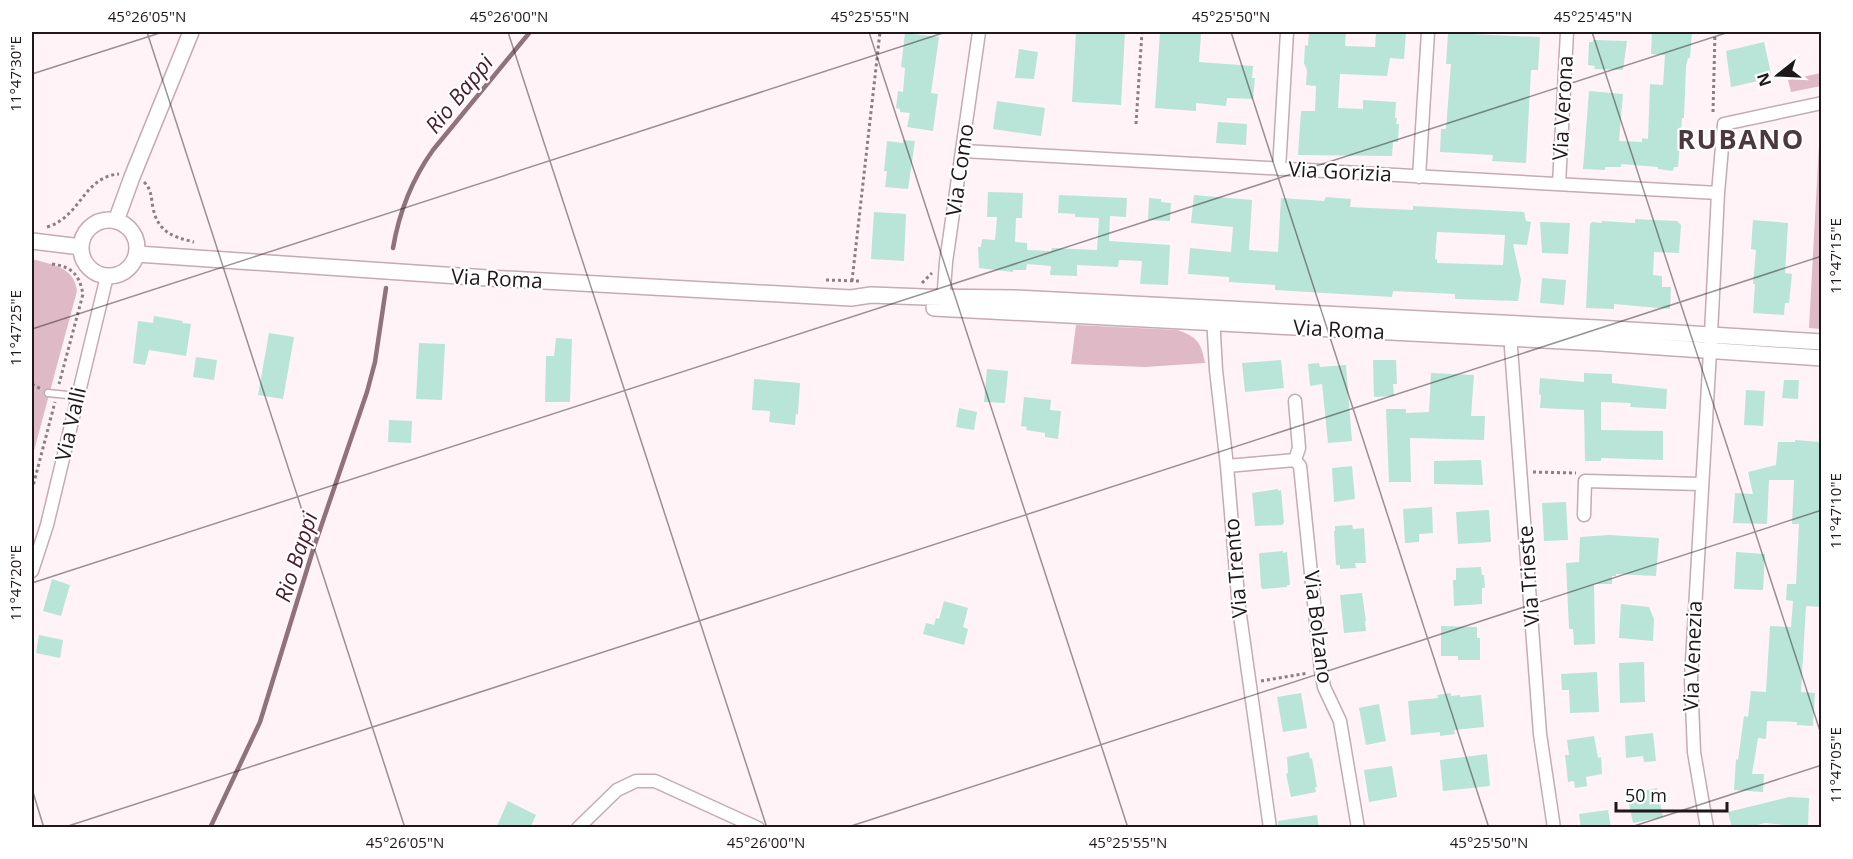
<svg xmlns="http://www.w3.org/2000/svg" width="1853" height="859" viewBox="0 0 1853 859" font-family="'Open Sans',sans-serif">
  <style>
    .green { fill: #e0b9c6 }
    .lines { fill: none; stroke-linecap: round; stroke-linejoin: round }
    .stream { stroke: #8f727b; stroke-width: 4.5 }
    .building { fill: #b9e4d8; fill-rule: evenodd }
    .service-casing { stroke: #c5abb3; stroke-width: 9 }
    .minor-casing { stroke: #c5abb3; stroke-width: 15 }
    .tertiary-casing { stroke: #c5abb3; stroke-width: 18 }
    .path { stroke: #8a7f83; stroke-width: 3; stroke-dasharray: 3 3; stroke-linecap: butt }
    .service { stroke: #fff; stroke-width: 6 }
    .minor { stroke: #fff; stroke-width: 12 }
    .tertiary { stroke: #fff; stroke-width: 15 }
    .ticks { fill: none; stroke: #20171a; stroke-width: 1.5; stroke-opacity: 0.45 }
    .labels { text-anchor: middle; stroke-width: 4.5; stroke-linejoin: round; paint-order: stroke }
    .street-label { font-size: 21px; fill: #20171a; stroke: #fff }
    .water-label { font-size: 22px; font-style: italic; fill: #4a1a2e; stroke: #fff }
    .district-label { font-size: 27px; font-weight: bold; letter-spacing: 1.5px; fill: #4d383f; stroke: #fff }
    .neatline { fill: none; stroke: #20171a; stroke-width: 2 }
    .ticks-label { font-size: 15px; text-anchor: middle; fill: #20171a }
  </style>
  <rect width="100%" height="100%" fill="#fff3f7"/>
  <path class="green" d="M1821 73V86L1791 92 1788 80Z
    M1820 126H1822L1821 329 1809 328Z
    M32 259C52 265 74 266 77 291L32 458Z
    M1076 325 1178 330C1198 338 1201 342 1205 363L1145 367 1071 364Z"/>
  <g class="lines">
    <path class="stream" d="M393 248C399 213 413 178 433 150L530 32
      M210 828 260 722 313 550 367 392 375 362 386 288"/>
  </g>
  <path class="building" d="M1076 32H1125L1121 105 1072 102Z
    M1160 32 1201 34 1199 62 1253 66 1252 78H1255L1253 99 1227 98 1226 106 1196 103V111L1155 108Z
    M1309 32H1346L1345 46 1375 47 1376 32H1406L1404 59 1390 58 1387 76 1340 74 1338 108 1363 109V100L1396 102 1395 118H1397L1396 124H1399L1398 142H1393L1392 156 1298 155 1301 111H1315L1316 86 1306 85 1307 70 1304 63 1305 45 1308 46Z
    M1652 32H1692L1690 58H1688L1686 66 1684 118H1682L1678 167H1674L1673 171 1658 169V167L1621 164V167H1605V170L1583 169 1589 91 1623 94 1619 141 1642 142V138L1648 139 1650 84 1663 85 1665 55 1651 54Z
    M905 33 939 37 931 93 938 94 933 131 907 127 910 113 900 112V109L896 108 898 91 903 92 905 68 901 67Z
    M1448 33 1540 37 1538 70H1531L1526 163 1492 161 1493 155 1440 152 1441 129H1446L1451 64H1446Z
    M1593 40 1627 41 1623 70 1594 69 1595 66 1588 65 1589 42H1593Z
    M1764 42 1772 78 1731 87 1726 51Z
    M1019 49 1038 52 1034 79 1015 78Z
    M997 101 1045 108 1041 136 993 129Z
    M1218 122 1247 124 1246 145 1216 143Z
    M903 140 915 141 908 189 885 187 887 171H884L887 141 903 143Z
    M988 192 1023 193 1022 218H1016L1015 242 1027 243V250L1051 251 1052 248 1097 250 1099 218 1075 217V214L1058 213 1059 195 1127 198 1126 217 1110 216 1109 241 1170 245 1168 285 1140 284 1142 261 1119 260 1118 267 1077 265V276L1050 275 1051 266 1027 264 1026 270H1013V272L979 268 978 247H981L982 239 995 240 997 217H987Z
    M1194 195 1252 200 1249 250 1278 252 1281 198 1324 201 1326 197 1351 199 1350 207 1413 210V206L1524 212 1526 221 1531 222 1527 245 1513 244 1521 280 1518 301 1455 299V294L1393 291 1392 297 1275 290V285L1229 282V277L1188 274 1190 248 1231 252 1233 227 1191 223ZM1437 232 1505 235 1503 265 1437 263V259H1435Z
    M1149 198 1161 199V202L1171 203 1170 221 1148 220Z
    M874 212 906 214 904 261 871 259Z
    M1635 219 1677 221 1681 225 1679 253 1654 252 1653 275 1662 276V287H1671L1670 309 1614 304V309L1586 308 1590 224 1592 222 1602 223V221L1635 223Z
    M1753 220 1788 223 1785 273 1792 274 1789 303H1785L1784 315 1753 313 1755 284H1753L1756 250 1751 249Z
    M1540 222 1570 223 1568 254 1542 253Z
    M1542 278 1566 280 1564 305 1540 303Z
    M154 316 183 321 182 323 191 324 186 356 149 350 145 365 133 363 138 321 153 323Z
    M269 333 294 337 283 399 258 395Z
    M556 338 572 339 570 402H545L546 356H554Z
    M419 343 445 344 442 400 416 399Z
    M196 357 217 360 214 380 193 377Z
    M1281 360 1284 388 1245 392 1242 363Z
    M1373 360H1396L1397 384H1393L1394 396 1374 397Z
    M1319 363 1320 367 1346 365 1352 441 1328 443 1322 384 1310 386 1308 364Z
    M987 369 1008 371 1005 403 984 402Z
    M1431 373 1474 375 1471 416H1485L1484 440 1410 438 1411 482H1389L1386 409H1406V413L1429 412Z
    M1584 373 1612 374V383L1667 389 1666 409 1630 407 1631 403 1601 402V430L1663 431V460L1601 458V461H1585L1584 410 1540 408 1541 395 1539 394 1540 378 1584 382Z
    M754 379 800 383 798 414H796L795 425 769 422 770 411 752 410Z
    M1784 380H1799L1798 399 1782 398Z
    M1746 390 1765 391 1763 426 1744 425Z
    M1024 397 1051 400 1050 410 1061 411 1058 439 1045 437V433L1026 430 1027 427 1021 426Z
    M959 408 977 412 974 430 956 427Z
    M389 420 412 421 411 443 388 442Z
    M1795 440 1821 442V607L1806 606 1801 692 1815 693 1813 726 1797 725V722L1767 721 1766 739 1758 738 1752 774H1764L1763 792 1734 790 1736 759 1738 760 1744 716 1748 717 1751 691 1766 692 1770 626 1791 627 1793 601 1786 600 1787 584H1796L1799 524H1792L1794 480H1769L1767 524 1733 523 1735 493 1753 494 1748 472 1776 465 1778 442H1795Z
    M1481 460 1483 485 1434 484V461Z
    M1352 466 1355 499 1334 502 1332 468Z
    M1278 489V491L1281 490 1284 523 1282 525 1255 526 1252 493Z
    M1566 502 1568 540 1544 541 1542 503Z
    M1432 507 1433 533 1419 534V542L1405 543 1403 509Z
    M1489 510 1491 542 1458 544 1456 512Z
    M1352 525 1353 529 1364 528 1366 563H1355L1356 568 1340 569V565H1336L1334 531H1335V526Z
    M1609 535 1659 538 1656 576 1616 574V576H1612V584H1594L1595 644 1574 645 1573 629H1569L1566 563 1579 562 1580 537Z
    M1283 551V553L1287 552 1290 585H1287V587L1263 589 1261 587 1259 555 1260 553Z
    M1736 552 1765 554 1763 590 1734 589Z
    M1481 567 1482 575H1484L1485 588H1482V604L1454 606 1453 580H1456V568Z
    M52 579 70 585 61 616 43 611Z
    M1362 593 1366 621H1365L1366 631 1344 633 1340 595Z
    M944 601 968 608 963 627 968 629 964 645 923 634 926 623 934 625 936 618 939 619Z
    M1621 604 1649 607 1654 619 1653 641 1619 638Z
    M1441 626 1477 627V638H1480V660H1458V656H1441Z
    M39 635 63 640 60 658 36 653Z
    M1644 662 1645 702 1620 703 1619 663Z
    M1597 672 1599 712 1570 713 1569 690H1562L1561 674Z
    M1301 693 1307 728 1283 732 1277 697Z
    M1451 693V696L1460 695V697L1481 695 1484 727 1454 730 1455 734 1440 736V732L1411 735 1408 701 1438 698 1437 695Z
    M1379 704 1386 741 1366 745 1359 708Z
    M1653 733 1656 761 1644 762 1643 756 1626 758 1625 736Z
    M1594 736 1598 758 1601 757 1602 774 1586 777 1587 786 1575 788 1574 781 1568 782 1565 755H1569L1567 740Z
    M1309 752 1310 759 1312 758 1317 787H1315L1316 792 1291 797 1286 774 1288 773 1287 757Z
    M1487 754 1490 786 1443 791 1440 760Z
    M1392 766 1397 797 1369 802 1364 770Z
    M1657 788 1663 817 1633 823 1627 794Z
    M1789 797 1809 798 1808 827 1765 823 1747 828H1732L1728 812Z
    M508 801 536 815 530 828H496Z
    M1608 810 1611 828H1581L1579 814Z
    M1317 815 1319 828H1278V821Z"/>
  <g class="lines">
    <g class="service-casing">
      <path id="service" d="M48 393 77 396"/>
    </g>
    <g class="minor-casing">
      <path id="minor" d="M963 151 1718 193
        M1279 169 1287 32
        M1419 177 1428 32
        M1559 184 1567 32
        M946 304 944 289 946 262 979 32
        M1213 316 1216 370 1227 466 1239 608 1270 828
        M1512 330 1511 348 1540 734 1554 828
        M1295 401 1299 448 1295 460
        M1227 466 1295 460 1300 466 1321 671 1324 687 1340 721 1358 828
        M1584 515 1585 481 1701 484
        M32 571 47 525 107 276
        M578 828 617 790 636 781H655L758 828
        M1707 828 1694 752 1691 679 1711 334 1718 193 1724 124 1822 103"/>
    </g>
    <g class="tertiary-casing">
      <path id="tertiary" d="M81 248a28 28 0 1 1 56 0a28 28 0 1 1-56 0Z
        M116 221 132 177 191 32
        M32 241 81 247
        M137 254 488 278 851 298 871 295 925 297 1015 298 1597 328 1822 342
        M934 308 1601 343 1822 358"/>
    </g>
    <path class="path" d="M1713 112 1715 32
      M1136 124 1142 32
      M144 182C152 190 151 198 153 208 158 232 173 237 194 242
      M47 227C81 217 83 177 119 174
      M52 264C72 267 79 274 83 294L59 384
      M826 280 859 281
      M852 281 880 32
      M922 283 932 273
      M32 384 41 389
      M1533 472 1576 473
      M32 490 55 402
      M1261 681 1308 673"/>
    <use href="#service" class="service"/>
    <use href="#minor" class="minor"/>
    <use href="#tertiary" class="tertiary"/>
  </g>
  <path class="ticks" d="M147 32 405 828M508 32 767 828M869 32 1128 828M1231 32 1489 828M1592 32 1822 737M32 74 163 32M32 329 946 32M32 583 1729 32M32 789 44 828M62 828 1822 256M845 828 1822 510M1628 828 1822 765"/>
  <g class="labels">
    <g class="street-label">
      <text transform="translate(1563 108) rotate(-87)" y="7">Via Verona</text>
      <text transform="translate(960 170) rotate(-82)" y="7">Via Como</text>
      <text transform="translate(1340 172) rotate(3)" y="7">Via Gorizia</text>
      <text transform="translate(497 279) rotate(3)" y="7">Via Roma</text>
      <text transform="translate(1339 330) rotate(3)" y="7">Via Roma</text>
      <text transform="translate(71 424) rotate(-77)" y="7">Via Valli</text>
      <text transform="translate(1236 568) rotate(-95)" y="7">Via Trento</text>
      <text transform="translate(1529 576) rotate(-94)" y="7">Via Trieste</text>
      <text transform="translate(1318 627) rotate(83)" y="7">Via Bolzano</text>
      <text transform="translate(1693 656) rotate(-88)" y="7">Via Venezia</text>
    </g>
    <g class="water-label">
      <text transform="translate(459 94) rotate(-51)" y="8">Rio Bappi</text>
      <text transform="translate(296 557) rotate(-72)" y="8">Rio Bappi</text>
    </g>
    <g class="district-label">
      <text x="1741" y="149">RUBANO</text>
    </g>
  </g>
  <rect width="1853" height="859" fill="none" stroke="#ffffff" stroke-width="66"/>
  <g transform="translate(1778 75) rotate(252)" stroke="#ffffff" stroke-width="4.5" paint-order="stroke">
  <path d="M0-4.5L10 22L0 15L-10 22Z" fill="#20171a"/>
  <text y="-9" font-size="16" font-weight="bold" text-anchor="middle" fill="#20171a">N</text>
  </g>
  <path d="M1616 802v9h111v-9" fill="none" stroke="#20171a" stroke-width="3"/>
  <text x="1625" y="802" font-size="18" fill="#20171a" stroke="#ffffff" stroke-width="4.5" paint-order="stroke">50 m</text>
  <rect x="33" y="33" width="1787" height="793" class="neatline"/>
  <g class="ticks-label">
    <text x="147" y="22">45°26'05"N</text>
    <text x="509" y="22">45°26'00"N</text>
    <text x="870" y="22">45°25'55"N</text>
    <text x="1231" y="22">45°25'50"N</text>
    <text x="1593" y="22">45°25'45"N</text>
    <text transform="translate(16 74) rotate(-90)" y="5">11°47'30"E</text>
    <text transform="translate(1836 256) rotate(-90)" y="5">11°47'15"E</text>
    <text transform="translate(16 328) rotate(-90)" y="5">11°47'25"E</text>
    <text transform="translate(1836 511) rotate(-90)" y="5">11°47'10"E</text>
    <text transform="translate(16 583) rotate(-90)" y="5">11°47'20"E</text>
    <text transform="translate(1836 765) rotate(-90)" y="5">11°47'05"E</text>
    <text x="405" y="848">45°26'05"N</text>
    <text x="766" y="848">45°26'00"N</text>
    <text x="1128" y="848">45°25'55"N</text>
    <text x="1489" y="848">45°25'50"N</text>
  </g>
</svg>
